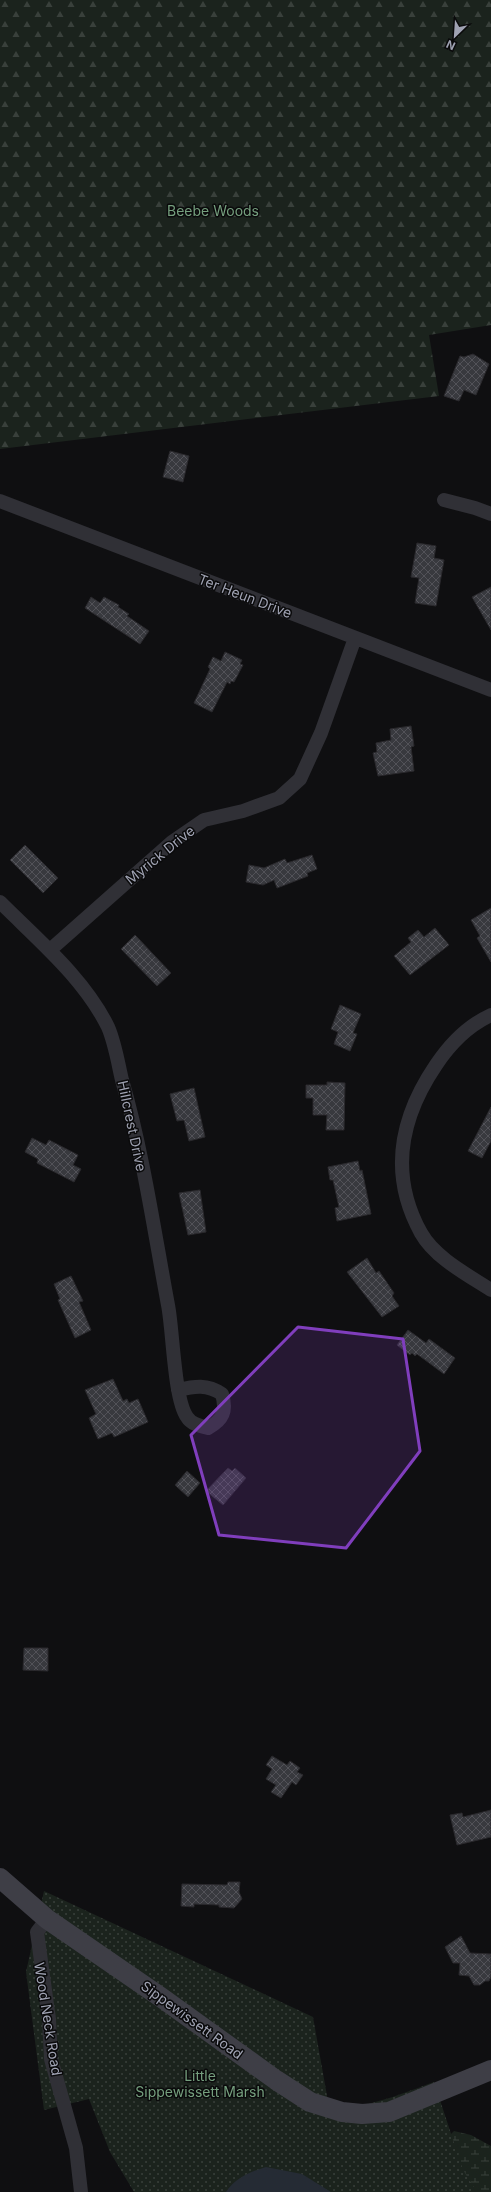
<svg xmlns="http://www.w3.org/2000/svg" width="491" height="2192" viewBox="0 0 491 2192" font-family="Inter,sans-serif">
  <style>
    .forest { fill: url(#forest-firs) }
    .wetland { fill: url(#wetland-marsh) }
    .park { fill: url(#park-dots) }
    .water { fill: #252b34 }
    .building { fill: url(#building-cross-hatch); stroke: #2a292d }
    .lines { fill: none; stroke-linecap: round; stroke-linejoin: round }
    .minor { stroke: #303036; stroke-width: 14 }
    .secondary { stroke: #3e3e46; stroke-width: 20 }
    .marked { fill: #803ebd; fill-opacity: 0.2; stroke: #803ebd; stroke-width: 3; stroke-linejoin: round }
    .labels { text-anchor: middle; stroke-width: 3; stroke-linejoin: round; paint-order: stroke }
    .park-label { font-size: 14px; fill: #759f7e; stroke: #0a0a0b }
    .street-label { font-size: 14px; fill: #9fa2b2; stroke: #0a0a0b }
  </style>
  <defs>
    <pattern id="forest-firs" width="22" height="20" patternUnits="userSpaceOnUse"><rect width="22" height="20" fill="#1b231d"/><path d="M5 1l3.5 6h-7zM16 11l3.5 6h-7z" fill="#39403b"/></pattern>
    <pattern id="wetland-marsh" width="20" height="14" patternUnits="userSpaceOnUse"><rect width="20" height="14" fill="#1b231d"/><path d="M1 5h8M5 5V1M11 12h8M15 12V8" fill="none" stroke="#39403b"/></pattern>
    <pattern id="park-dots" width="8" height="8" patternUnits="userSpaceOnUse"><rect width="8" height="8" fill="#1b231d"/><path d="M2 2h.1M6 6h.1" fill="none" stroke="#39403b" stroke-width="1.8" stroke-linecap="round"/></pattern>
    <pattern id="building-cross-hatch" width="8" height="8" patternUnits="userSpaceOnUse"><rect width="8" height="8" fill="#38393e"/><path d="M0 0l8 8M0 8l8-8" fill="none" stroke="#525258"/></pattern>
  </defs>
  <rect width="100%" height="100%" fill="#0f0f11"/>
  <path class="forest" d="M0 0H491V325L429 335 439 396 0 449Z"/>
  <path class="wetland" d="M454 2131 471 2135 491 2146V2192H450L449 2136Z"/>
  <path class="park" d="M44 1891 313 2017 329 2107C364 2110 401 2094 434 2082L463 2170 477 2192H134L110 2152 89 2099 44 2110 26 1972Z"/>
  <path class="water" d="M266 2167 302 2174 331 2192H226C235 2178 249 2172 266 2167Z"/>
  <path class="building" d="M473 354 489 364 476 395 464 390 459 401 444 396 460 356 464 357Z
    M170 451 189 456 183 482 163 477Z
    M417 543 436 546 434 558 444 560 436 606 415 603 419 578 411 577Z
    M491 587V630L472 597Z
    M91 597 100 603 104 597 119 605 118 607 129 614 127 616 149 631 140 644 85 608Z
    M225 652 242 660 240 664 243 665 234 682 231 681 230 684 227 682 212 712 194 703 210 669 208 667 213 657 221 661Z
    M411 726 414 746 411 747 414 771 378 776 373 753 377 752 376 743 391 740 390 729Z
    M25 845 58 878 43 893 10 860Z
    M312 855 317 869 307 873 308 876 277 888 274 880 263 885 246 882 249 865 264 868 285 859 287 863Z
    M491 908V962L477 938 480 936 471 920Z
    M435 928 449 945 410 975 394 956 411 942 408 938 418 930 424 937Z
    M135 935 171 973 157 986 121 949Z
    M340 1005 361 1014 353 1033 357 1034 350 1051 334 1044 338 1032 331 1029Z
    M327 1082 345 1083 344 1130H326L327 1115H313V1098H306V1085H327Z
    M194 1088 205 1137 189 1141 184 1120 177 1121 170 1094Z
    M491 1107V1141L482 1158 468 1151Z
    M32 1138 46 1145 49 1140 78 1155 73 1165 81 1169 74 1182 37 1163 38 1159 25 1152Z
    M358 1161 360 1171 362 1170 371 1214 337 1221 335 1208 339 1207 333 1180H330L328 1167Z
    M200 1190 206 1232 188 1235 179 1193Z
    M367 1258 376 1273 379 1271 394 1293 392 1296 399 1306 382 1317 347 1272Z
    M71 1276 83 1301 79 1302 91 1330 75 1338 58 1300 60 1299 54 1284Z
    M408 1330 426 1343 429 1339 455 1358 444 1374 417 1354 415 1356 412 1353 410 1355 397 1345Z
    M113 1379 123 1401 127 1399 129 1403 138 1399 148 1422 114 1437 112 1433 98 1439 89 1418 96 1414 85 1390Z
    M228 1468 232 1471 235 1468 246 1478 223 1505 206 1491Z
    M187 1471 200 1483 188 1497 175 1485Z
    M24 1648H48V1671L23 1670Z
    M272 1756 287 1765 290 1761 300 1768 297 1772 303 1775 296 1785 292 1782 281 1798 271 1792 276 1785 266 1779 272 1769 266 1765Z
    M491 1810V1837L457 1845 450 1815 462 1813 463 1817Z
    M228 1882H240L239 1892 242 1899 234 1908 219 1907V1905L194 1904V1907L181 1906 182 1884 227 1885Z
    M461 1936 470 1953 491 1954V1977L489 1981H485L480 1985H474L469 1976 459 1975 460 1963H453L445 1947Z"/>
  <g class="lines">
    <path class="minor" d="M444 500 475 508 491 514
      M0 501 491 690
      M0 902C38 940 84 978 108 1027 115 1043 118 1063 122 1080 143 1153 154 1230 168 1305 173 1330 174 1399 187 1417 191 1424 200 1426 208 1428 223 1420 227 1411 222 1394 207 1384 195 1386 178 1390
      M50 950 172 842 204 820 243 811 279 798 300 779 321 733 355 638
      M491 1015C467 1026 450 1044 436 1065 400 1118 389 1175 421 1233 435 1258 468 1275 491 1290
      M47 1919 37 1932 49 2019 51 2059 76 2148 81 2192"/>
    <path class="secondary" d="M0 1878 47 1919 162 1998 276 2080 310 2102 342 2112 362 2114 389 2112 491 2070"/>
  </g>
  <path class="marked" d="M298 1327 403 1339 420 1451 346 1548 219 1535 191 1435Z"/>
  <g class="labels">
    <g class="park-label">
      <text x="213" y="216">Beebe Woods</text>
      <text x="200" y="2081">Little<tspan x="200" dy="16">Sippewissett Marsh</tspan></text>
    </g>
    <g class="street-label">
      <text transform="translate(245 596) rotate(21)" y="5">Ter Heun Drive</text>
      <text transform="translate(160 855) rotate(-39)" y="5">Myrick Drive</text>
      <text transform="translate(132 1126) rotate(78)" y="5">Hillcrest Drive</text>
      <text transform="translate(48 2019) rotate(81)" y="5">Wood Neck Road</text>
      <text transform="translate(192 2020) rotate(36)" y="5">Sippewissett Road</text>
    </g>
  </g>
  <g transform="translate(455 36) rotate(205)" stroke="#0a0a0b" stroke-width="3" paint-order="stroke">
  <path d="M0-3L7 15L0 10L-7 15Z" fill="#9fa2b2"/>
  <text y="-6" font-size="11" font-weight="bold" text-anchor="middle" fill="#9fa2b2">N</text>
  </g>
</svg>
